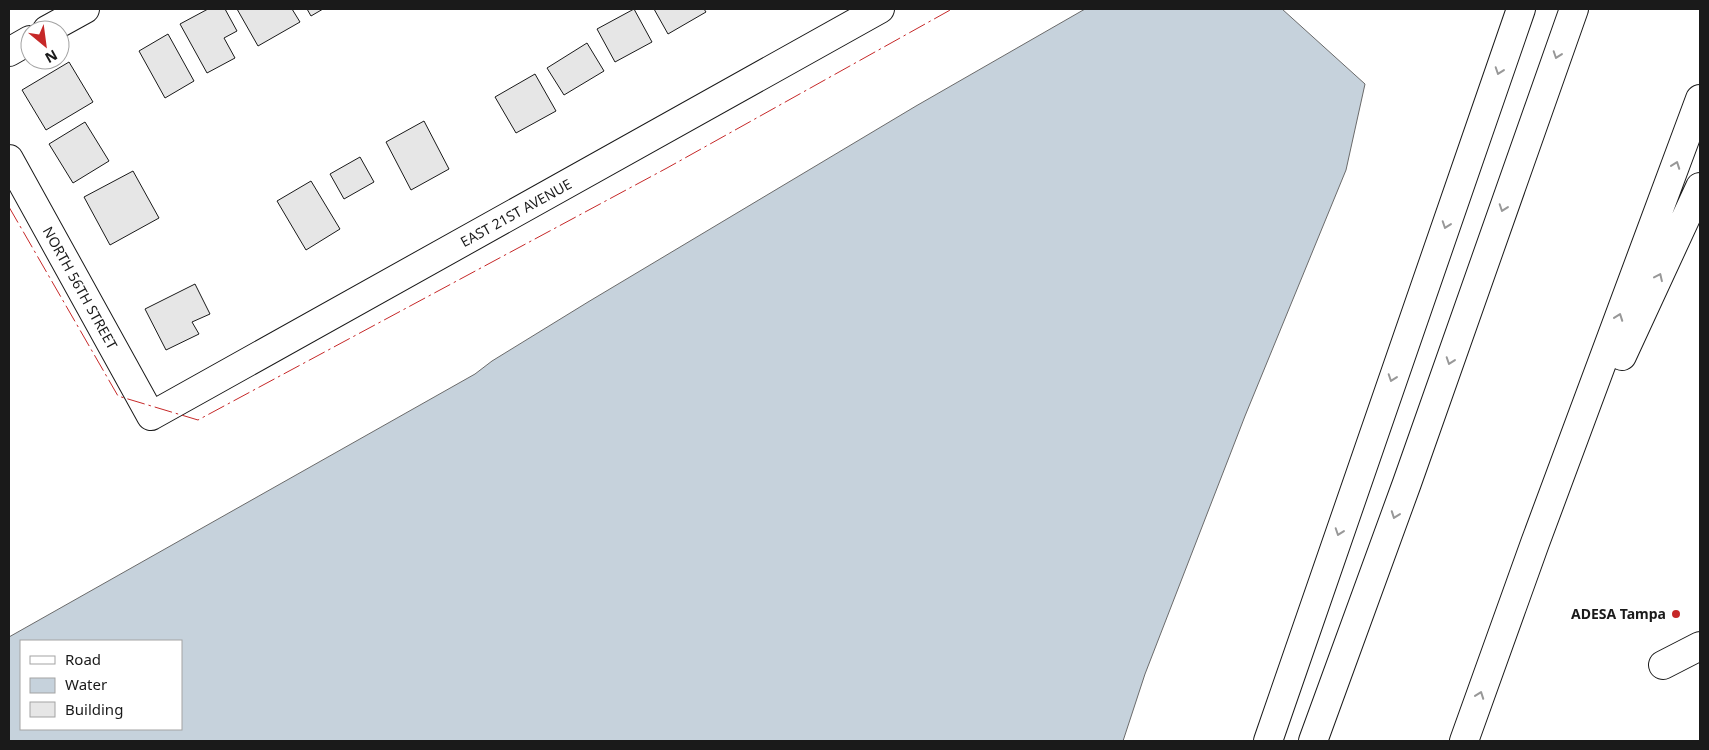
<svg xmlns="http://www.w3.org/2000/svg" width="1709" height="750" viewBox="0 0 1709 750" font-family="'Noto Sans',sans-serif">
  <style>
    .water { fill: #c6d2dc; stroke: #6a6a6a; fill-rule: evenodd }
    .building { fill: #e6e6e6; stroke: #1a1a1a }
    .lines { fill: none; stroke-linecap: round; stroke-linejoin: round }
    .minor-casing { stroke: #1a1a1a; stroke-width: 30 }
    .highway-casing { stroke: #1a1a1a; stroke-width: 30 }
    .minor { stroke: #fff; stroke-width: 28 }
    .highway { stroke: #fff; stroke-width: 28 }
    .power { stroke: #c62828; stroke-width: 1; stroke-dasharray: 18 4 2.5 4; stroke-linecap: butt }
    .oneway { stroke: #989898 }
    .poi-dot { fill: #c62828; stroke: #fff; stroke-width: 2 }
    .labels { text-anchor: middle; stroke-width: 4; stroke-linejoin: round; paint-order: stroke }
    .street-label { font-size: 14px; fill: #1a1a1a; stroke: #fff }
    .poi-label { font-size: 14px; font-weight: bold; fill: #1a1a1a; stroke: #fff; text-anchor: end }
  </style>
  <rect width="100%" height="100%" fill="#fff"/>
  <path class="water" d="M1085 9H1282L1365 84 1346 170 1245 416 1145 674 1123 741H9V637L475 374 492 361 588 302 916 106ZM21 641H181V729H21Z"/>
  <path class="building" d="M208 9H225L237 31 224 38 235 58 207 73 180 24Z
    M237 9H292L300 22 258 46Z
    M307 9H323L311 16Z
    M634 9 652 42 615 62 597 29Z
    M654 9H704L706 12 668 34Z
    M168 34 194 81 165 98 139 51Z
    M587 43 604 71 564 95 547 68Z
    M69 62 93 102 46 130 22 90Z
    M535 74 556 111 516 133 495 97Z
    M424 121 449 169 411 190 386 142Z
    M85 122 109 161 73 183 49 144Z
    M360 157 374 182 344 199 330 174Z
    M133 171 159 218 110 245 84 197Z
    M311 181 340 229 306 250 277 201Z
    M195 284 210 314 192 322 199 334 166 350 145 309Z"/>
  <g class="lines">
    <g class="minor-casing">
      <path id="minor" d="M47 30 85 9
        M9 52 30 40
        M9 159 151 416 880 9
        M1663 665 1700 646"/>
    </g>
    <g class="highway-casing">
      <path id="highway" d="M1622 356 1700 187
        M1268 741 1521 9
        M1313 741 1407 483 1574 9
        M1464 741 1535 543 1700 99"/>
    </g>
    <use href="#minor" class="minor"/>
    <use href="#highway" class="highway"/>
    <path class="power" d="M9 207 118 396 198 420 667 168 952 9"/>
  </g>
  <defs><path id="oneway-chevron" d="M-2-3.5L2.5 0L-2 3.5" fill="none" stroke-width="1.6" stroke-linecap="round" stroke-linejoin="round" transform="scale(1.25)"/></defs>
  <g class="oneway">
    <use href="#oneway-chevron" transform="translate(1557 55) rotate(109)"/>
    <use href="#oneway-chevron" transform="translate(1499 71) rotate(109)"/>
    <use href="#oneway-chevron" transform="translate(1676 165) rotate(-70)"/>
    <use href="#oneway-chevron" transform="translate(1503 208) rotate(109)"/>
    <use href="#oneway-chevron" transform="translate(1446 225) rotate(109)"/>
    <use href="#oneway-chevron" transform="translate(1659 277) rotate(-65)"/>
    <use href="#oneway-chevron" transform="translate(1619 317) rotate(-70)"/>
    <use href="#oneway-chevron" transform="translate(1450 361) rotate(109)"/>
    <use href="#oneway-chevron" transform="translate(1392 378) rotate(109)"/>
    <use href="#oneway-chevron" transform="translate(1395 515) rotate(110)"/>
    <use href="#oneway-chevron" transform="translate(1339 532) rotate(109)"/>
    <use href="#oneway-chevron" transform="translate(1480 695) rotate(-70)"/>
  </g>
  <circle class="poi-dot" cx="1676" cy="614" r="5"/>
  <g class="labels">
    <g class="street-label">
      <text transform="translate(516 213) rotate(-29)" y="5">EAST 21ST AVENUE</text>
      <text transform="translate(80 288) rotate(61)" y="5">NORTH 56TH STREET</text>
    </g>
    <g class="poi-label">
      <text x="1666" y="619">ADESA Tampa</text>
    </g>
  </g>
  <rect width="1709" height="750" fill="none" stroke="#1a1a1a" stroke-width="20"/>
  <rect x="20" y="640" width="162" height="90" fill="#ffffff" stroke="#a3a3a3"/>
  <rect x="30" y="656" width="25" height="8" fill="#ffffff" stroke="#a3a3a3"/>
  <text x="65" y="665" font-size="15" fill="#1a1a1a">Road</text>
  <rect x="30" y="678" width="25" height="15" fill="#c6d2dc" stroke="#a3a3a3"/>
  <text x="65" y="690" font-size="15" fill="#1a1a1a">Water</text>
  <rect x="30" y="702" width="25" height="15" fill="#e6e6e6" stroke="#a3a3a3"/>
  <text x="65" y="715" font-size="15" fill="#1a1a1a">Building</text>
  <g transform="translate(45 45) rotate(151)"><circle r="24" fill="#ffffff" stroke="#a3a3a3"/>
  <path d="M0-4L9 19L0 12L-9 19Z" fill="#c62828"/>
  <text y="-8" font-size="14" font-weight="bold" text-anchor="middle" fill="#1a1a1a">N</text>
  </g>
</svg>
